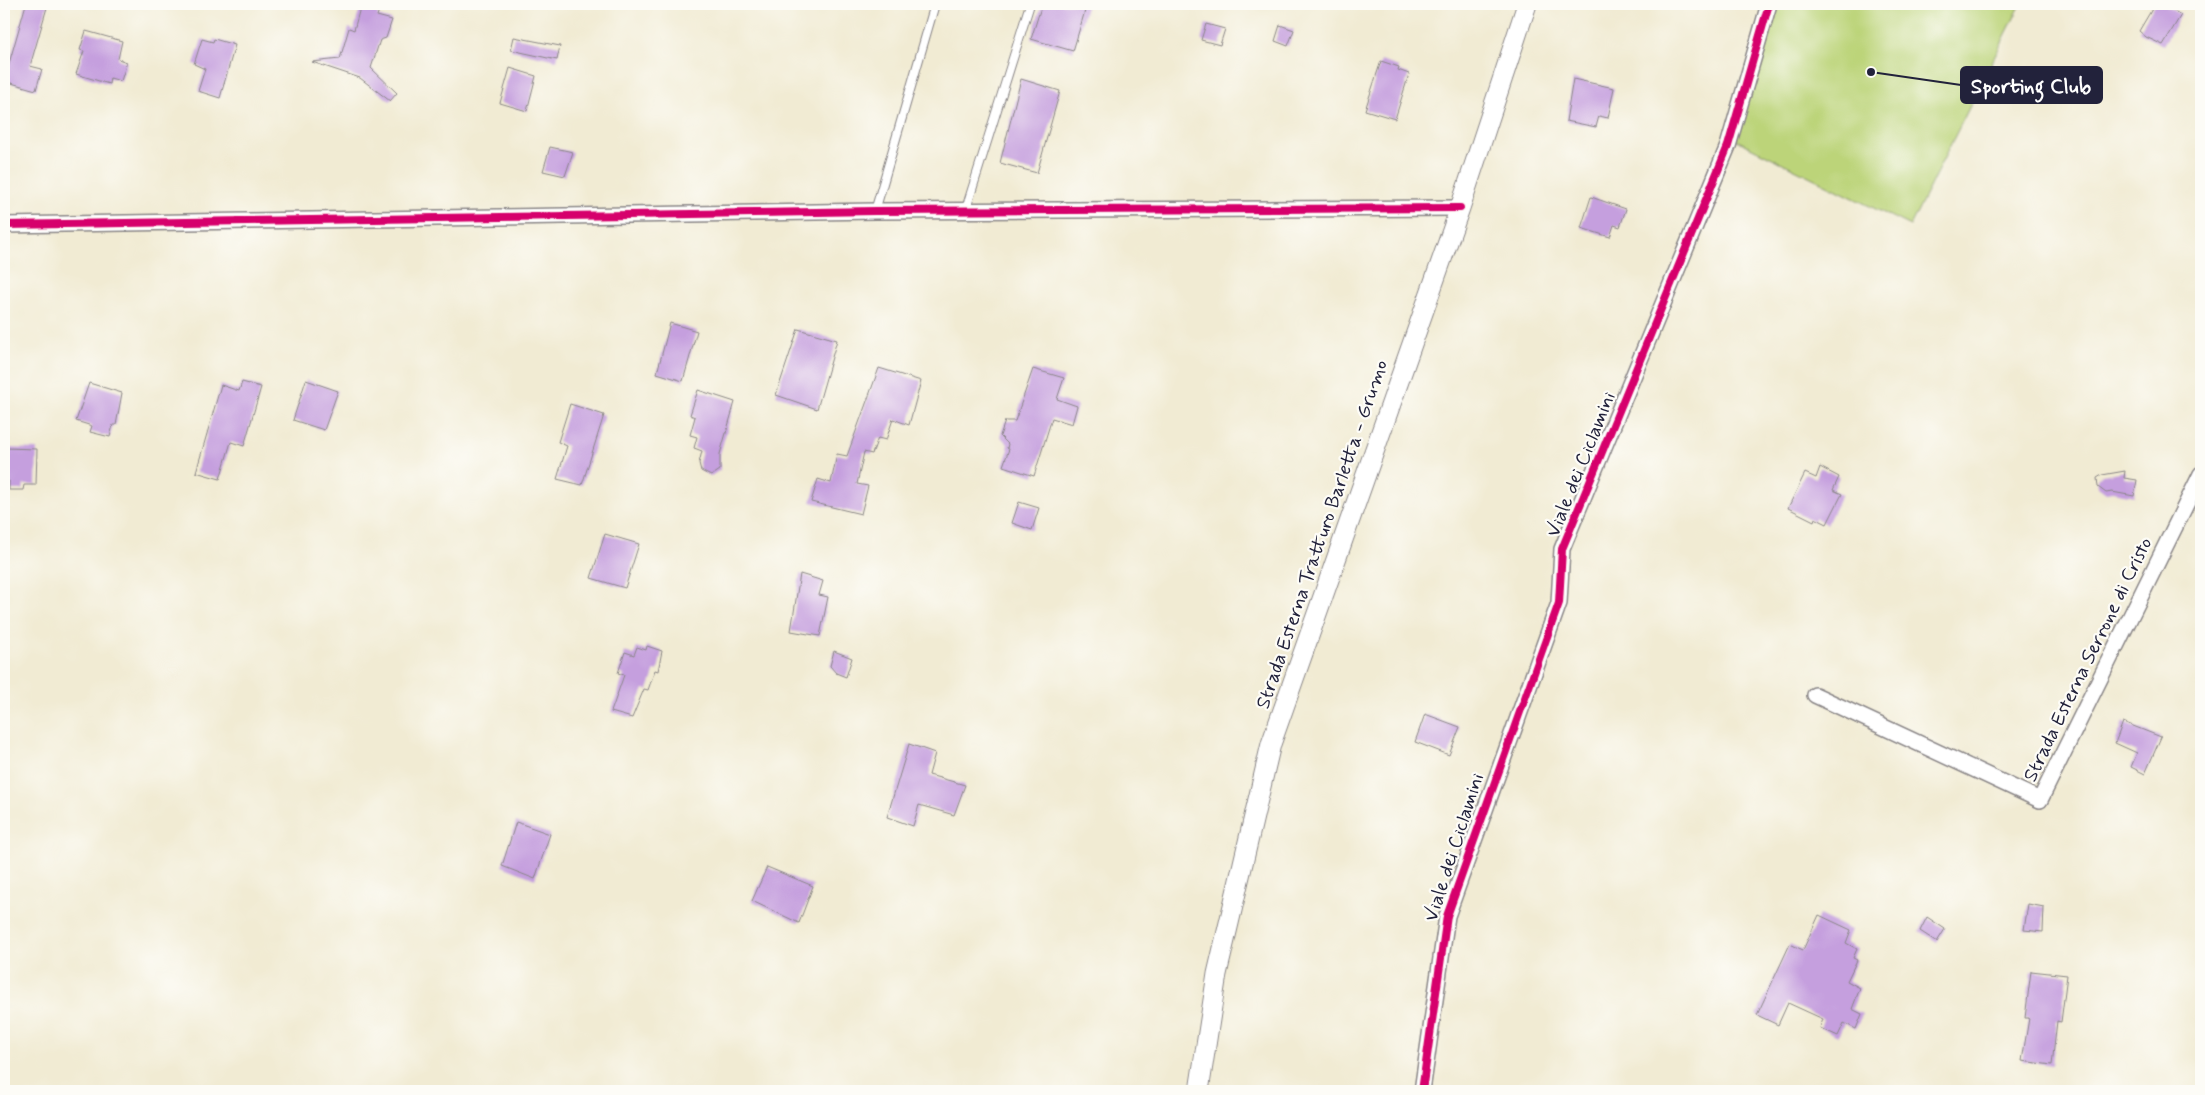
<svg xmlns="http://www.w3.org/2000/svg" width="2205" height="1095" viewBox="0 0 2205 1095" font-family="Mynerve,sans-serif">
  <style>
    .green { fill: #bcd479; stroke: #6f7b5a }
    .building { fill: #c59fde }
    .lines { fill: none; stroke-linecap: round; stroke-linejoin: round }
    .service-casing { stroke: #8a8687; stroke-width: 10 }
    .minor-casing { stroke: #8a8687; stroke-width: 18 }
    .tertiary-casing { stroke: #8a8687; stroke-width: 21 }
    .service { stroke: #fff; stroke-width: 8 }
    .minor { stroke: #fff; stroke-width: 15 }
    .tertiary { stroke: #fff; stroke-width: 19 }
    .cycleway-casing { stroke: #fdfcf7; stroke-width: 11 }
    .cycleway { stroke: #d6006c; stroke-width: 8 }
    .labels { text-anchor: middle; stroke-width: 4.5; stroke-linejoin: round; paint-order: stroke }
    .street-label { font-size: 20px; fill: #22223b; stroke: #fdfcf7 }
    .leader { fill: none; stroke: #22223b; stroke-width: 2 }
    .callout-dot { fill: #22223b; stroke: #fdfcf7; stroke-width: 2 }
    .callout { fill: #22223b; stroke: #22223b; stroke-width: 2 }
    .callout-label { font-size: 21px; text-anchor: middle; font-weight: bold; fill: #fff }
  </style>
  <rect width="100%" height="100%" fill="#fdfcf7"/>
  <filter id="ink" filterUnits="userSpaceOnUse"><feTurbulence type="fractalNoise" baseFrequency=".02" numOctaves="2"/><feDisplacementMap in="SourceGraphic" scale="10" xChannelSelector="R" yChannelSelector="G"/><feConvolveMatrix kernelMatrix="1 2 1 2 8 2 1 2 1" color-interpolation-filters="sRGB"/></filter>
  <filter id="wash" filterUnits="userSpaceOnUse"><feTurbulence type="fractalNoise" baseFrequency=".0096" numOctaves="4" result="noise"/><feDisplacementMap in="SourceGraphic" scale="20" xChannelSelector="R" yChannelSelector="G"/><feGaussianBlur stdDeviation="1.12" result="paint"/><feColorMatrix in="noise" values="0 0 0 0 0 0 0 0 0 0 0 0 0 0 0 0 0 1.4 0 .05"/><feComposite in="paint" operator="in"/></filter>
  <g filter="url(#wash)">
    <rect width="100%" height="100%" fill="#f1ebd3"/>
    <path class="green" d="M1776 4H2021L1910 226 1736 140Z"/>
    <g id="blocks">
      <path class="building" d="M26 4H48L30 66 42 69 36 90 4 81Z
        M361 4H381L377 16 392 20 386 38 380 40 371 68 397 93 390 101 360 78 312 62 340 59 349 28 354 30Z
        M1042 4H1087L1073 51 1031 39Z
        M2155 4H2162L2181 15 2163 45 2146 37 2139 31Z
        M1206 24 1225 29 1220 45 1201 40Z
        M1280 25 1294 30 1288 46 1275 41Z
        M86 31 122 41 118 59 127 62 121 81 110 78 109 84 76 74 84 51 80 50Z
        M514 37 560 46 557 60 511 50Z
        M202 39 213 42 214 39 235 45 220 98 198 91 205 69 194 64Z
        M1381 61 1399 67 1398 70 1409 74 1395 119 1365 110Z
        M510 68 536 76 527 111 500 103Z
        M1021 79 1060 91 1037 173 1000 163Z
        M1573 79 1614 88 1608 118 1599 116 1596 127 1566 121Z
        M550 147 573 152 565 176 543 171Z
        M1591 197 1626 209 1620 227 1614 225 1610 237 1581 228Z
        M670 323 697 331 683 381 657 373Z
        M798 329 837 340 817 409 776 395Z
        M879 368 921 381 909 425 893 419 886 440 878 438 872 454 864 452 857 484 868 486 861 514 811 502 818 479 831 483 837 454 847 456Z
        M1033 369 1064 378 1057 399 1077 406 1072 424 1052 418 1034 476 1003 466 1009 449 1007 448 1008 444 1000 436 1005 421H1015Z
        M306 380 338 391 324 430 293 420Z
        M242 382 261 387 244 446 231 442 220 479 196 472 221 385 239 391Z
        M89 383 122 393 116 425H113L110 437 90 432 92 426 76 421Z
        M698 390 735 402 720 454V470L711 476 701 471 699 463 702 451 694 448 697 437 690 435 695 417 690 415Z
        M570 404 604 415 582 485 557 479 567 446 558 442Z
        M4 448 37 449 36 485H24L23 490H9V481H4Z
        M1820 467 1839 477 1833 490 1842 494 1827 524 1815 518 1814 521 1788 508 1805 473 1816 478Z
        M2125 471 2124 478 2137 480 2134 496 2112 492 2106 493 2098 487 2097 478 2102 475Z
        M1019 502 1039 508 1032 530 1012 523Z
        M605 534 639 544 625 588 591 578Z
        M800 574 823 581 819 595 828 597 820 636 791 631Z
        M647 646 662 651 658 671 655 670 648 690 644 689 632 718 611 712 624 675 618 673 625 652 634 655 637 647 646 650Z
        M834 651 852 658 846 677 836 673 830 666Z
        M1425 714 1460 727 1449 755 1415 742Z
        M2123 722 2161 737 2145 774 2131 767 2137 753 2115 743Z
        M909 744 935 753 929 775 965 785 954 815 919 805 913 826 887 817Z
        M516 822 550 834 535 879 502 866Z
        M767 867 813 886 799 923 752 901Z
        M2028 904 2044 907 2043 932 2024 930Z
        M1819 915 1851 930 1846 943 1857 949 1853 958 1857 960 1847 981 1860 988 1852 1009 1862 1014 1856 1029 1844 1023 1838 1036 1820 1028 1823 1019 1788 1003 1778 1025 1757 1015 1790 944 1803 950Z
        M1927 917 1945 929 1937 942 1920 931Z
        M2031 971 2067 975 2061 1022 2057 1021 2052 1065 2022 1061 2029 1018H2025Z"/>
    </g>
  </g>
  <g filter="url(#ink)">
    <use href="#blocks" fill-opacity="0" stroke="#8a8687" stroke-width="1"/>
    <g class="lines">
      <g class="service-casing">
        <path id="service" d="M875 211 935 4
          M965 212 1030 4"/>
      </g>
      <g class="minor-casing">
        <path id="minor" d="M4 225 875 211 1460 208
          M1815 695 2040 800 2201 474
          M1422 1091 1447 916 1559 603 1562 549 1728 146 1769 4"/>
      </g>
      <g class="tertiary-casing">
        <path id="tertiary" d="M1199 1091 1217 974 1271 744 1460 208 1527 4"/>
      </g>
      <use href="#service" class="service"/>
      <use href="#minor" class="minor"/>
      <use href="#tertiary" class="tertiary"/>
      <g class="cycleway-casing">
        <path id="cycleway" d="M4 225 875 211 1460 208
          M1422 1091 1447 916 1559 603 1562 549 1728 146 1769 4"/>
      </g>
      <use href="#cycleway" class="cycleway"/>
    </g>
  </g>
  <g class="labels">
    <g class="street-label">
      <text transform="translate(1580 464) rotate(-68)" y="7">Viale dei Ciclamini</text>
      <text transform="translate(1321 534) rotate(-71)" y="7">Strada Esterna Tratturo Barletta - Grumo</text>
      <text transform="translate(2087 659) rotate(-64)" y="7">Strada Esterna Serrone di Cristo</text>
      <text transform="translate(1453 847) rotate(-72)" y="7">Viale dei Ciclamini</text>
    </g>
  </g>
  <path class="leader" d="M1871 72L1961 85"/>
  <circle class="callout-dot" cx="1871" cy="72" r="5"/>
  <rect class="callout" x="1961" y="67" width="141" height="36" rx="5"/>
  <g class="callout-label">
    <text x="2031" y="93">Sporting Club</text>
  </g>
  <rect width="2205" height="1095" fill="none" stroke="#fdfcf7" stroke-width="20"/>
</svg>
